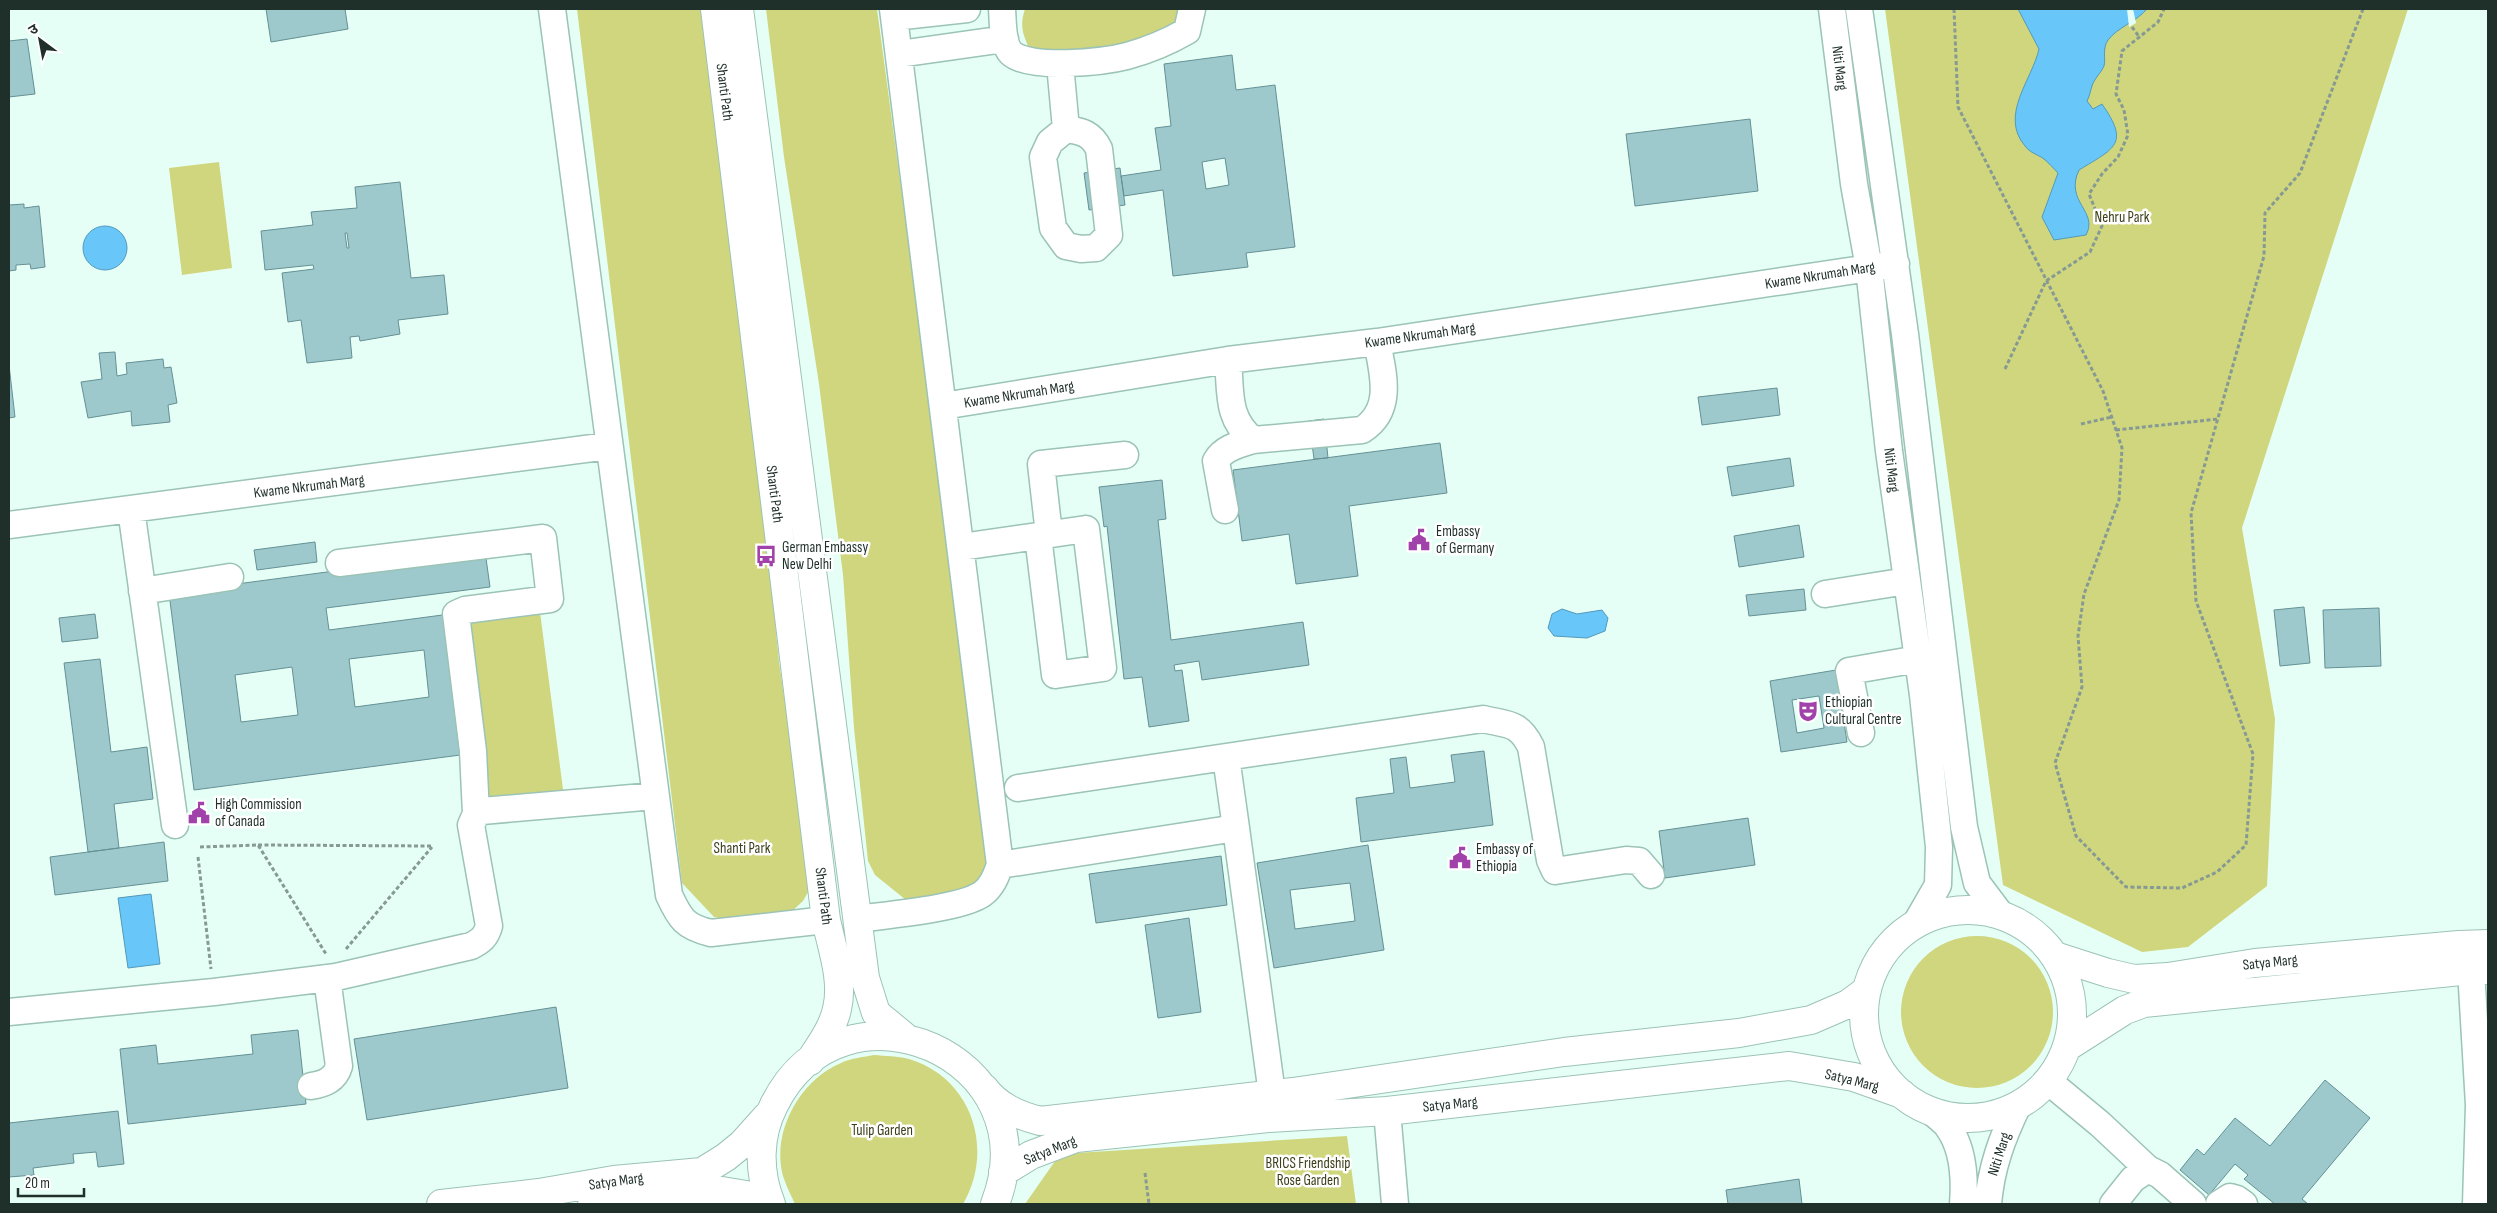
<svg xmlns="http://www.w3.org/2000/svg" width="2497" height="1213" viewBox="0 0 2497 1213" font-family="'Sofia Sans Condensed','Noto Sans Devanagari',sans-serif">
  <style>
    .green { fill: #d0d67e }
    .water { fill: #68c7f8; stroke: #5299ba }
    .pier { fill: #e6fff6 }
    .building { fill: #9dc9cd; stroke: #659094; fill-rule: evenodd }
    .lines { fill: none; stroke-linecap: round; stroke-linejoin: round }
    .minor-casing { stroke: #9bc3b6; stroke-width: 29 }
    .major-casing { stroke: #9bc3b6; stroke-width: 30 }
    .path { stroke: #869a93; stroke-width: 3; stroke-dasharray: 4 2.5; stroke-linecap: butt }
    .minor { stroke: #fff; stroke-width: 26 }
    .major { stroke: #fff; stroke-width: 28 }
    .labels { text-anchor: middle; stroke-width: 5; stroke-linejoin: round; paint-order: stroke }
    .street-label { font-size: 15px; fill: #1f2f2a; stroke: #fff }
    .park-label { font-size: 15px; fill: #3c3f19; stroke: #fff }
    .poi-label { font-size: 15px; fill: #1f2f2a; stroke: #fff; text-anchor: start }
  </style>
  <rect width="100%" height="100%" fill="#e6fff6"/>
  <path class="green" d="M577 9H702L757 441 779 662 812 885 803 901 790 913 759 926 714 917 682 883Z
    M766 9H877L992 865 978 884 911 904 875 875 868 861 854 728 843 575 819 384 784 157Z
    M1025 9H1179L1176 30 1135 43 1061 53 1042 52 1028 46C1022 32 1020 24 1025 9Z
    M1885 9H2408L2242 528 2275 719 2267 886 2188 947 2142 952 2003 885Z
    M219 162 232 268 182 275 169 168Z
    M540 612 564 797 487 807 463 622Z
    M1901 1012a76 76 0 1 1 152 0a76 76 0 1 1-152 0Z
    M874 1055C885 1056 898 1056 909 1059 972 1078 995 1149 963 1204H795C791 1195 786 1186 783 1176 771 1132 800 1080 841 1063 851 1058 864 1057 874 1055Z
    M1347 1136 1356 1204H1025L1060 1154Z"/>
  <path class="water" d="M2018 9H2147C2136 22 2118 27 2108 40 2102 49 2106 58 2104 66 2101 73 2094 79 2092 86 2090 92 2090 95 2087 101L2093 109 2102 104C2130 144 2115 148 2079 170 2064 202 2099 211 2086 235L2054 240 2042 217 2058 173C2053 168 2049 163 2044 159 2037 154 2030 153 2025 146 1999 115 2032 80 2039 49Z
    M83 248a22 22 0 1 1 44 0a22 22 0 1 1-44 0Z
    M1562 609 1577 614 1602 610 1608 618 1605 631 1587 638 1554 636 1548 628 1552 614Z
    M151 894 160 964 128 968 118 898Z"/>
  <path class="pier" d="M2127 9H2133L2136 23 2129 27Z"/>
  <path class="building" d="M266 9H345L348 29 271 42Z
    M27 39 35 94 9 97V41Z
    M1232 55 1236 90 1275 85 1295 247 1246 253 1248 267 1173 276 1163 190 1124 196 1121 176 1161 170 1155 128 1171 126 1164 64ZM1225 158 1229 185 1206 189 1202 162Z
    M1750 119 1758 191 1635 206 1626 134Z
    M1120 168 1125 205 1089 210 1084 173Z
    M400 182 411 278 444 275 448 314 398 320 400 334 360 341 359 336 350 337 352 358 307 363 301 320 288 322 282 273 314 269 313 265 265 270 261 231 313 225 311 212 357 208 355 187ZM345 233H347L349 248H347Z
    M24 204V208L39 206 45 267 31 269 30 264 16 265V270L9 271V205Z
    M115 352 117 376 127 374 126 363 163 359 164 368 171 367 177 403 168 405 170 422 132 426 131 411 88 418 81 382 102 379 99 353Z
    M9 365 15 417 9 418Z
    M1777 388 1780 415 1702 425 1698 397Z
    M1324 419 1328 458 1314 459 1309 421Z
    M1440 443 1447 493 1349 506 1358 576 1296 584 1289 534 1242 541 1233 470Z
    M1790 458 1794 486 1732 496 1727 467Z
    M1162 480 1166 519 1158 520 1171 640 1303 622 1309 665 1202 680 1199 661 1174 665 1175 671 1182 670 1189 721 1149 727 1142 677 1124 679 1107 526 1104 527 1099 487Z
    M1799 525 1804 557 1739 567 1734 536Z
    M315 542 317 562 257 570 254 550Z
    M485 551 490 587 326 608 329 630 450 614 468 754 194 790 169 593ZM424 650 429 697 355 707 349 659ZM292 667 298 715 241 722 235 675Z
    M1804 589 1806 610 1749 616 1746 595Z
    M2304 607 2310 663 2280 666 2274 610Z
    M2379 608 2381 666 2325 668 2323 610Z
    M95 614 98 638 62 642 59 618Z
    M100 659 111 752 147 747 153 799 114 804 119 848 88 852 64 663Z
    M1836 670 1847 742 1781 752 1770 681ZM1819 696 1824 728 1797 733 1792 700Z
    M1484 751 1493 825 1361 842 1356 798 1394 793 1390 759 1406 757 1410 788 1455 782 1451 755Z
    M1748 818 1755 865 1665 878 1659 831Z
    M164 842 168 881 55 895 50 857Z
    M1368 845 1384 950 1274 968 1257 863ZM1350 883 1355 921 1295 929 1290 890Z
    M1221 856 1227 905 1096 923 1089 874Z
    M1189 918 1201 1012 1158 1018 1145 925Z
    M556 1007 568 1088 367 1120 354 1039Z
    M298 1030 306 1104 128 1124 120 1049 156 1045 158 1064 253 1054 251 1035Z
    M2325 1080 2370 1118 2302 1199 2308 1204H2275L2244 1179 2248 1175 2235 1164 2209 1195 2180 1170 2197 1149 2204 1155 2235 1118 2270 1146Z
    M118 1111 124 1164 98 1167 96 1152 73 1154 74 1163 33 1168 34 1175 9 1177V1123Z
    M1799 1179 1802 1204H1728L1726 1190Z"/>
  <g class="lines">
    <g class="minor-casing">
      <path id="minor" d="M552 9 669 895C680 919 685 927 711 933L826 920
        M1002 9C1003 21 1002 44 1011 53 1029 70 1104 62 1127 56 1149 50 1168 42 1187 31L1192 9
        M1832 9 1854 184 1869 268 1889 451 1923 695 1939 847 1938 885 1915 925
        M1859 9 1905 334 1964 827 1977 883 2001 915
        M894 17 967 9
        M899 54 1005 39
        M1060 64 1066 129
        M1066 129C1082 131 1092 134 1099 149L1109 235 1096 248 1081 249 1066 246 1053 228 1043 157 1050 142Z
        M1228 360C1231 392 1226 418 1253 440L1362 430C1394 410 1383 373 1377 342
        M943 406 1228 360 1377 342 1896 264
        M131 509 175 825
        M1225 510 1216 461C1223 448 1240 444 1253 440
        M9 525 608 446
        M1049 534 1041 464 1125 455
        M961 547 1038 536 1055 675 1103 668 1086 529 1038 536
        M339 563 543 538 550 599 465 610 456 614 473 751 476 814
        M142 591 230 577
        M1825 594 1907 581
        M1861 733 1849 671 1918 659
        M1226 757 1483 719C1508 725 1519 722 1531 747L1550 860 1555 871 1626 860 1639 861 1651 875
        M1236 828 1272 1094
        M1000 865 1236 828 1226 757 1018 788
        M858 919C886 915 960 909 982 894 992 887 996 876 1000 865L893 9
        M2476 948 2471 970 2479 1105 2476 1204
        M9 1012 214 992 336 977 471 946C481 941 486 937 489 926L471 825 476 814 482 811 655 796
        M2048 1081 2100 1124 2148 1169
        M311 1086C324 1084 335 1080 339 1066L327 978
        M1387 1111 1395 1204
        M1931 1111C1936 1116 1944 1121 1948 1127 1964 1149 1965 1179 1963 1204
        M1988 1204C1991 1168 2002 1138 2018 1105
        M2113 1204 2133 1179 2148 1169 2160 1175 2193 1204
        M2219 1204 2230 1197 2237 1199 2244 1204"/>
    </g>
    <g class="major-casing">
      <path id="major" d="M715 9 826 920C832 948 844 981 837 1009 833 1028 820 1045 810 1061
        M739 9 865 978 876 1013 905 1037
        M1864 1014a104 104 0 1 1 208 0a104 104 0 1 1-208 0Z
        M2055 956 2108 973 2134 979 2168 977 2255 963 2459 945 2488 944
        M2067 1047 2125 1010 2144 1003 2471 970H2488
        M984 1088C998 1107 1018 1115 1040 1121L1293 1092 1564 1052 1739 1033 1811 1020 1848 1004 1867 990
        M1003 1172 1031 1155 1076 1138 1268 1118 1387 1111 1789 1066 1854 1077 1902 1094
        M441 1204 539 1193 614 1180 702 1172 726 1157 742 1144 768 1115
        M592 1204 658 1195 722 1191 746 1195 759 1204
        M771 1204C758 1172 758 1136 774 1105 843 966 1052 1057 995 1204"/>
    </g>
    <path class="path" d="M1954 9 1958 107 2103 391 2122 448 2119 500 2084 594 2078 636 2082 687 2055 763 2076 836 2126 887 2182 888 2217 872 2246 845 2253 754 2196 601 2191 513 2264 256 2265 213 2300 173 2363 9
      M2132 27 2140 38
      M2005 369 2046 281 2090 252 2102 226 2089 194 2102 174 2118 157 2128 135 2124 110 2116 94 2122 51 2158 22 2164 9
      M2081 424 2112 417
      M2116 430 2218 419
      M258 845 432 846
      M200 847 258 845 326 954
      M198 857 211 969
      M346 949 432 847
      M1145 1173 1149 1204"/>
    <use href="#minor" class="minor"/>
    <use href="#major" class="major"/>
  </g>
  <defs>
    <g id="civic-bare" transform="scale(1.725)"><path d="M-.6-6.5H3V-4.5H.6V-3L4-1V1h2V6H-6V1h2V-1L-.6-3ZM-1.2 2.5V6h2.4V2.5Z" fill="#a142aa" stroke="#fff" stroke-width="2.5" paint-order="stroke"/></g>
    <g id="bus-bare" transform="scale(1.725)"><path d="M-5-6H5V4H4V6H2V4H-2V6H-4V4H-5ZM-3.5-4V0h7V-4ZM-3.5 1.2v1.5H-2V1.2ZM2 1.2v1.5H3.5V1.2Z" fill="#a142aa" stroke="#fff" stroke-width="2.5" paint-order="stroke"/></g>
    <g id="theatre-bare" transform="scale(1.725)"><path d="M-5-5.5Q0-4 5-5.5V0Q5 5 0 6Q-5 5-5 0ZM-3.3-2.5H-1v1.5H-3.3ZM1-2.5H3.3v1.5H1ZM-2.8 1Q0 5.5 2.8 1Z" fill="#a142aa" stroke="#fff" stroke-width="2.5" paint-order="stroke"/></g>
  </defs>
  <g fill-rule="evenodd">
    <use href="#civic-bare" x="1419" y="540"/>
    <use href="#bus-bare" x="766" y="556"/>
    <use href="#theatre-bare" x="1808" y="711"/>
    <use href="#civic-bare" x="199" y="813"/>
    <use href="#civic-bare" x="1460" y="858"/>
  </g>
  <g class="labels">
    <g class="street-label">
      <text transform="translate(1840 68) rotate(83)" y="5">Niti Marg</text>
      <text transform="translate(725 92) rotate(83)" y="5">Shanti Path</text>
      <text transform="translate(1820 275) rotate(-9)" y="5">Kwame Nkrumah Marg</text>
      <text transform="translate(1420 335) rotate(-8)" y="5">Kwame Nkrumah Marg</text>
      <text transform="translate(1019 394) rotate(-9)" y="5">Kwame Nkrumah Marg</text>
      <text transform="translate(1892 470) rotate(83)" y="5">Niti Marg</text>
      <text transform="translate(309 486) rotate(-7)" y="5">Kwame Nkrumah Marg</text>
      <text transform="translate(775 494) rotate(83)" y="5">Shanti Path</text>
      <text transform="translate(824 896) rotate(83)" y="5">Shanti Path</text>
      <text transform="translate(2270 962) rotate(-6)" y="5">Satya Marg</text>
      <text transform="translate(1852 1080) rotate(14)" y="5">Satya Marg</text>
      <text transform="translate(1450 1104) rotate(-6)" y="5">Satya Marg</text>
      <text transform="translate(1050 1150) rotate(-22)" y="5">Satya Marg</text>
      <text transform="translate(1999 1154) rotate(-72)" y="5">Niti Marg</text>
      <text transform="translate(616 1181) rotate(-8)" y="5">Satya Marg</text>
    </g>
    <g class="park-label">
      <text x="2122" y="222">Nehru Park</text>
      <text x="742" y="853">Shanti Park</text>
      <text x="882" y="1135">Tulip Garden</text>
      <text x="1308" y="1168">BRICS Friendship<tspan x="1308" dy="17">Rose Garden</tspan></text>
    </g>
    <g class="poi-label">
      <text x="1436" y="536">Embassy<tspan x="1436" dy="17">of Germany</tspan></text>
      <text x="782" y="552">German Embassy<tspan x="782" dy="17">New Delhi</tspan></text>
      <text x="1825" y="707">Ethiopian<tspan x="1825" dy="17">Cultural Centre</tspan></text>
      <text x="215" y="809">High Commission<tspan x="215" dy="17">of Canada</tspan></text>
      <text x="1476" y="854">Embassy of<tspan x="1476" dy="17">Ethiopia</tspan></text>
    </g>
  </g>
  <rect width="2497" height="1213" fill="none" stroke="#1f2f2a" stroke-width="20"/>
  <g transform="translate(40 40) rotate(328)" stroke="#ffffff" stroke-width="4" paint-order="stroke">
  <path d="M0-4L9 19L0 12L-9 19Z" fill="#1f2f2a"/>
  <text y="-8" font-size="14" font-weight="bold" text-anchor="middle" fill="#1f2f2a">उ</text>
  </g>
  <path d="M18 1188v8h66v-8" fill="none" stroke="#1f2f2a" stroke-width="2.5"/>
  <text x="25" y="1188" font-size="15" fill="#1f2f2a" stroke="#ffffff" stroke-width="4" paint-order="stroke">20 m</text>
</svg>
